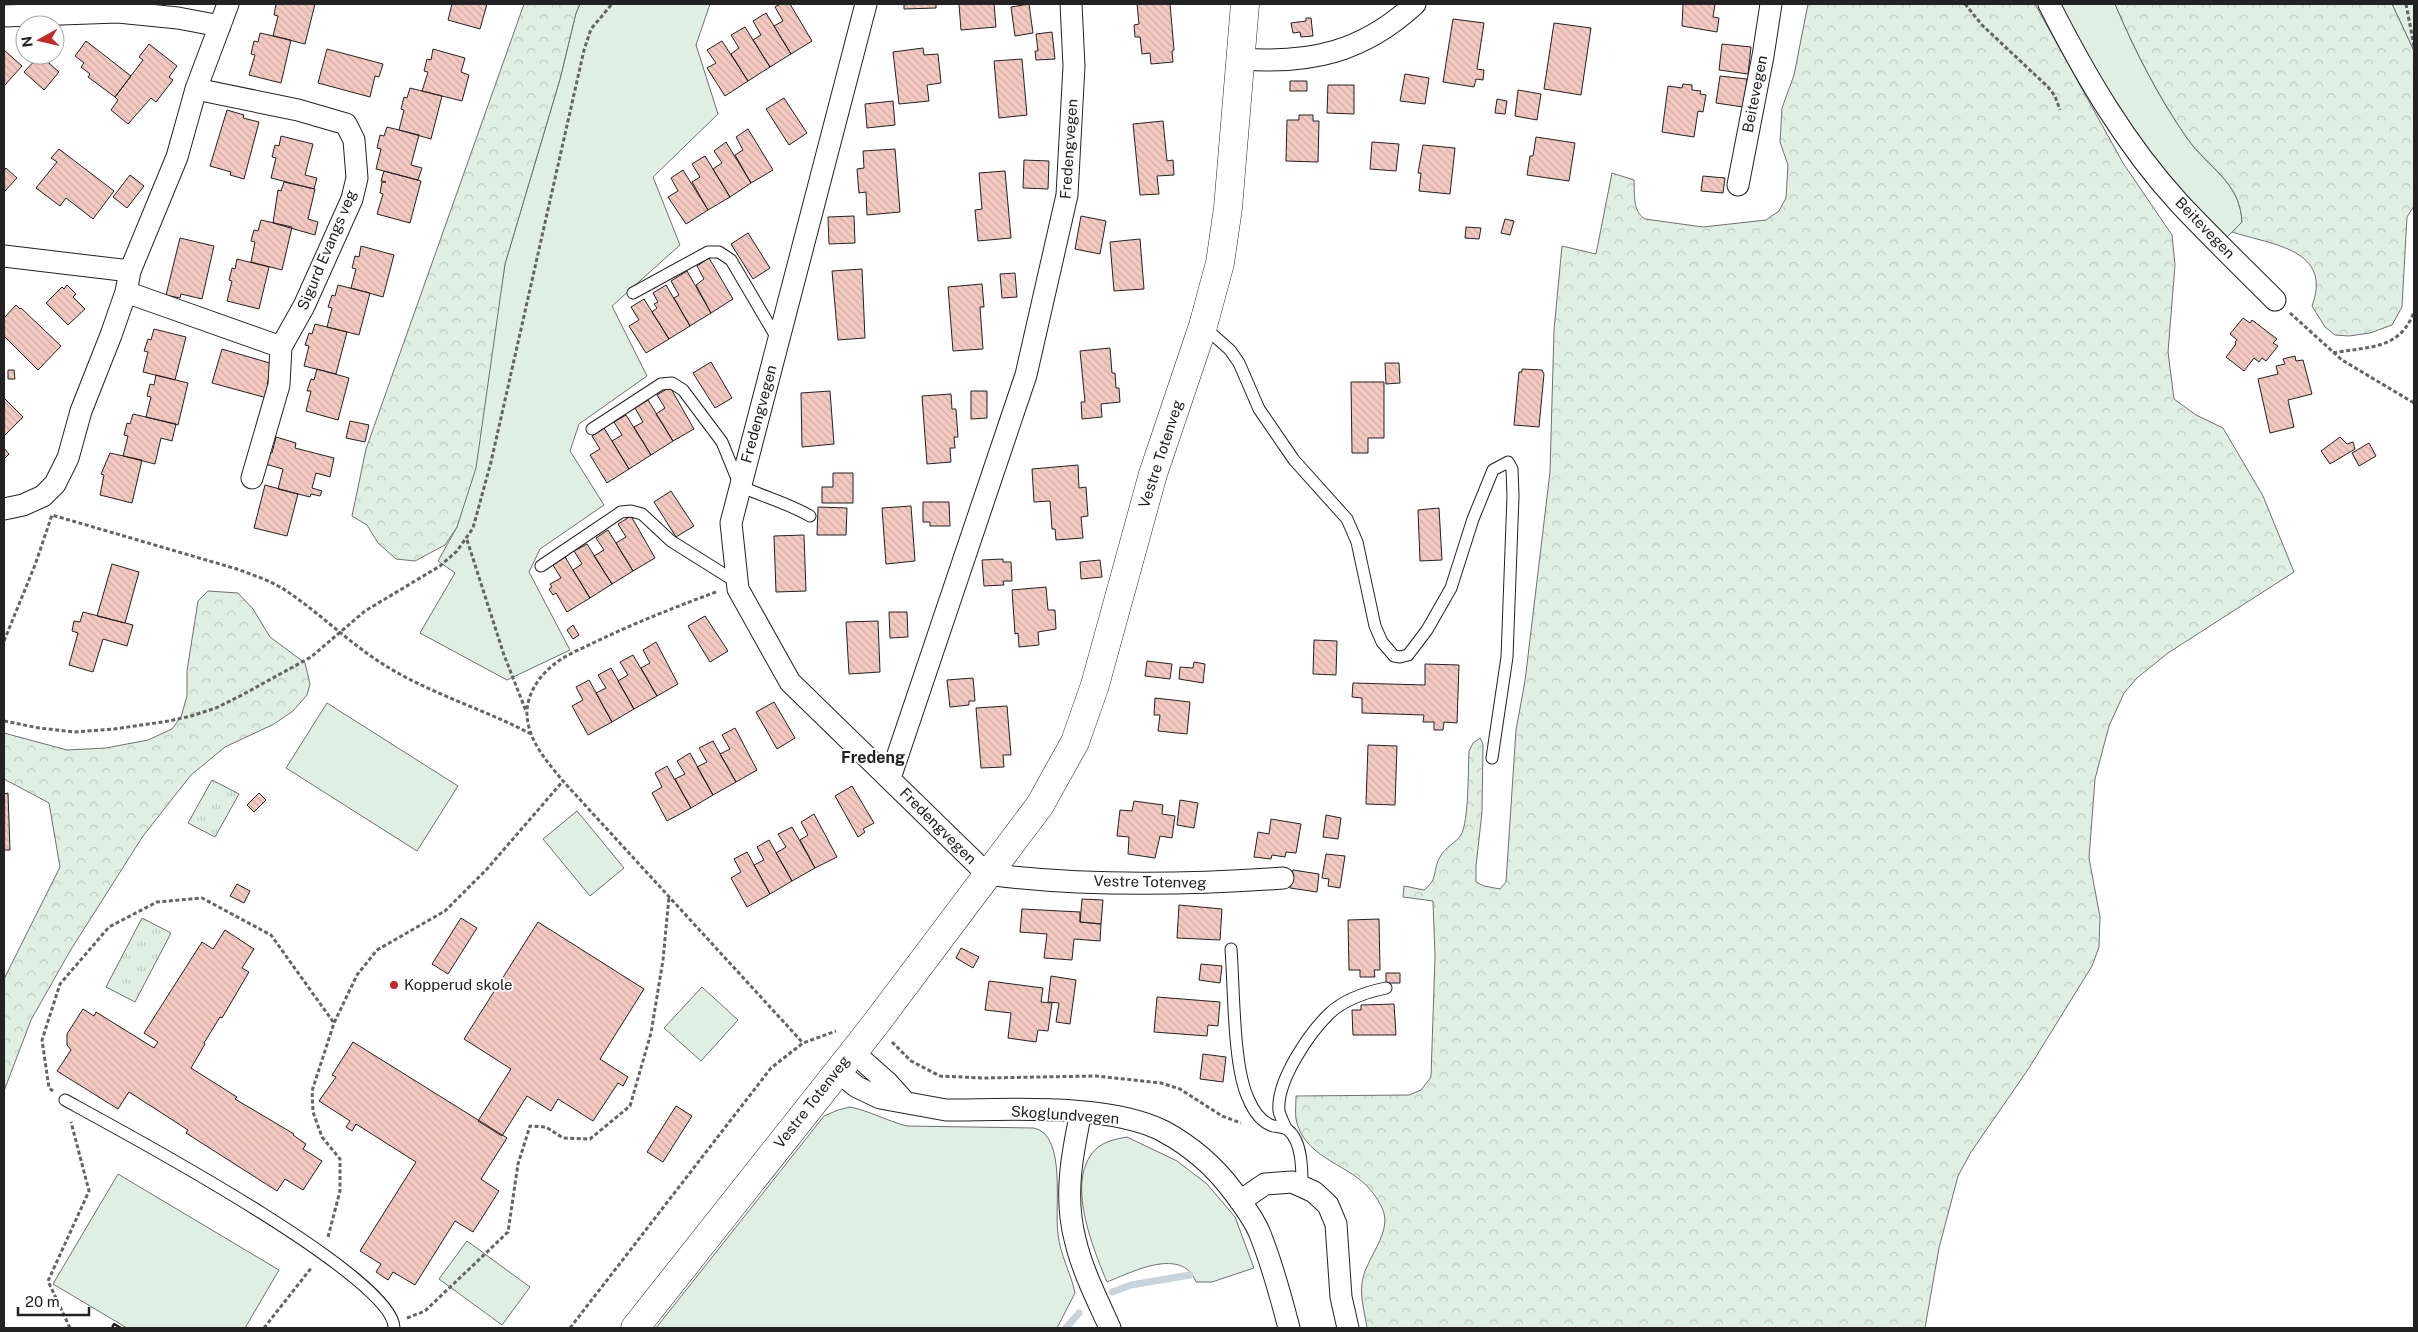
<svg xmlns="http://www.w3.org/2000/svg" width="2418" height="1332" viewBox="0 0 2418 1332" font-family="'Public Sans',sans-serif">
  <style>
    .grass { fill: #e0efe3; stroke: #6f6f6f }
    .forest { fill: url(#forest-crowns); stroke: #6f6f6f }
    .park { fill: url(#park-tufts); stroke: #6f6f6f }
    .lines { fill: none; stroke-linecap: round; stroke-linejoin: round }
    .stream { stroke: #c7d3dd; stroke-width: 7 }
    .building { fill: url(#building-back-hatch); stroke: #222 }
    .lane-casing { stroke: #222; stroke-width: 13 }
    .street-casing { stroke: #222; stroke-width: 23 }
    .secondary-casing { stroke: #222; stroke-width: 29 }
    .path { stroke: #646464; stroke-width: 3; stroke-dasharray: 4 2.5; stroke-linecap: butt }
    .lane { stroke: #fff; stroke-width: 11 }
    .street { stroke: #fff; stroke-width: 21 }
    .secondary { stroke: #fff; stroke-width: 28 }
    .wall { stroke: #222; stroke-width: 2.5 }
    .poi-dot { fill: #c62828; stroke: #fff; stroke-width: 2 }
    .labels { text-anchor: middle; stroke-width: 4; stroke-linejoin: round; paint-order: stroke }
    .street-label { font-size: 15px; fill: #222; stroke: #fff }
    .poi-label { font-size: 15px; fill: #222; stroke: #fff; text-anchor: start }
    .neighbourhood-label { font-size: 16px; font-weight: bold; fill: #222; stroke: #fff }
  </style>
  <defs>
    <pattern id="forest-crowns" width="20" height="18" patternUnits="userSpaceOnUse" patternTransform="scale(1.25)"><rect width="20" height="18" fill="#e0efe3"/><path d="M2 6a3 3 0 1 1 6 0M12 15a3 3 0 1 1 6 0" fill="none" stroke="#c0cdc2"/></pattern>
    <pattern id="park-tufts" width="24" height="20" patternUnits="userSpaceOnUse" patternTransform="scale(1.25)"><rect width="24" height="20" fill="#e0efe3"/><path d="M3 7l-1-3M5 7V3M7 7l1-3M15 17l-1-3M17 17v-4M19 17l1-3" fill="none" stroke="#c0cdc2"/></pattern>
    <pattern id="building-back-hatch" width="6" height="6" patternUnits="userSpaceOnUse" patternTransform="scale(1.25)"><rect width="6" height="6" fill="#f3c9c0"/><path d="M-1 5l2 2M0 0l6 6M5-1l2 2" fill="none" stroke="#d0aca5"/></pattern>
  </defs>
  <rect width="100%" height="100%" fill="#fff"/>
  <path class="grass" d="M580 4H710L696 45 718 114 653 177 680 245 612 306 647 376 579 424 570 451 604 505 540 549 529 572 570 650 507 680 420 633 455 573 438 561 457 527 489 362 505 264 560 79 576 13Z
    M2059 4H2115C2135 51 2158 97 2187 138 2208 169 2240 181 2242 222L2225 239 2161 168 2127 124Z
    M2392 4H2414V51Z
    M327 703 458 786 417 851 286 768Z
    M577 811 624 868 590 896 543 839Z
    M702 987 738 1020 701 1061 664 1028Z
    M850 1107C870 1111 887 1121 907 1126L1034 1128C1067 1135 1054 1208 1058 1234 1060 1255 1071 1273 1075 1293L1057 1328H656L824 1116 838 1110Z
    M1127 1137 1177 1161 1207 1184 1235 1217 1254 1268 1212 1282H1196C1182 1246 1132 1272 1107 1282 1093 1248 1065 1181 1095 1150 1104 1141 1116 1139 1127 1137Z
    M118 1174 279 1270 245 1328H127L53 1284Z
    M467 1241 530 1287 502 1325 439 1279Z"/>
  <path class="forest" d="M524 4H580L576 13 560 79 505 264 476 468 457 527 445 545 415 561 396 559 378 543 367 525 352 516 366 449Z
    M1808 4H2035L2123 163 2172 235 2175 265 2168 352 2174 399 2196 415 2223 428 2263 496 2294 572 2168 653 2137 678 2124 693 2109 726 2095 779 2089 858 2100 917 2099 947 2092 966 2029 1068 1971 1152 1958 1176 1939 1248 1925 1328H1367C1365 1314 1360 1297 1362 1283 1365 1258 1394 1232 1382 1208 1379 1201 1372 1191 1367 1186 1344 1163 1303 1156 1296 1119 1295 1112 1296 1104 1296 1096L1409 1095 1421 1090 1431 1077 1435 957 1433 901 1403 897 1404 886 1424 890C1439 878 1432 871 1440 857 1445 847 1456 843 1461 835 1469 821 1468 769 1469 751L1473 743 1480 738 1483 744 1482 812 1476 866V882L1484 886 1500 889 1506 882 1516 730 1525 681 1550 472 1554 330 1562 246 1596 254 1612 173 1634 180C1635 194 1632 211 1645 219L1703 227 1766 220 1779 211 1786 198 1788 165 1780 142 1782 108 1794 75Z
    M2115 4H2392L2414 51V206L2407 217 2402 307 2392 325 2370 333 2349 336 2335 335 2325 327 2312 306C2333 249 2272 245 2232 232L2242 222C2240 181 2208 168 2187 138 2158 96 2135 51 2115 4Z
    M208 591 238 593 253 609 270 637 305 663 310 684 307 695 293 711 274 724 225 747 191 775 143 836 70 951 31 1020 4 1091V979L60 867 49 803 4 779V733L67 750 106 748 148 740 172 729 181 717 187 696V671L198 601Z"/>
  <path class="park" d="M212 780 239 794 215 837 188 823Z
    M142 918 171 933 135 1002 106 987Z"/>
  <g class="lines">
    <path class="stream" d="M1112 1292 1131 1285 1190 1275
      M1066 1328 1079 1313"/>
  </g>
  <path class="building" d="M276 4H315L305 44 273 36 278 16 274 15Z
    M452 4H487L480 29 448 20Z
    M780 4H790L812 41 791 54 774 26 783 21 775 7Z
    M904 4H936V8L904 9Z
    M959 4H994L996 27 961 30Z
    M1029 4 1033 33 1015 36 1011 7Z
    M1137 4H1170L1174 50 1172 51 1173 62 1151 64 1150 53 1142 54 1140 37H1135L1134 25 1139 24Z
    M1683 4H1715L1713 17 1719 18 1717 32 1682 26Z
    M766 13 791 54 770 67 753 40 761 35 753 21Z
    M1306 18H1311L1313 36 1301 37 1300 32 1293 33 1291 23 1306 21Z
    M1453 19 1484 23 1477 69 1484 70 1483 80 1476 79 1474 87 1443 82Z
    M1554 23 1591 28 1581 95 1544 89Z
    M745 27 770 67 748 81 731 54 739 48 731 35Z
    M1052 32 1055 59 1036 60 1035 51H1038L1036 34Z
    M260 33 291 40 281 83 249 75 255 55 251 54 254 41 258 42Z
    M86 41 131 76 115 97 88 77 90 74 81 67 84 63 75 56Z
    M722 41 748 81 725 96 707 68 716 63 707 50Z
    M149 44 177 66 169 77 173 80 156 102 151 98 128 124 111 110 118 100 115 97 143 60 139 57Z
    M1722 44 1751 47 1748 74 1719 70Z
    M923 48 924 55 938 54 941 83 927 85 929 101 899 104 893 52Z
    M327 49 383 64 379 77 375 76 370 97 318 83Z
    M433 49 465 58 461 72 469 75 462 101 422 91 428 72 424 71 427 59 431 60Z
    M4 50 22 66 4 86Z
    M40 55 59 72 44 90 24 72Z
    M1022 59 1027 115 999 118 994 61Z
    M1405 74 1429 78 1425 104 1400 101Z
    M1720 76 1747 79 1743 107 1716 103Z
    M1290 81H1307V91H1290Z
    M1683 84 1692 85V90L1701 91 1700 94 1706 95 1703 112 1698 111 1694 137 1662 132 1668 86 1682 88Z
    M1328 85H1354V114L1327 113Z
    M410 88 442 96 431 139 399 130 404 110 401 109 404 97 407 98Z
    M1518 90 1541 94 1537 120 1515 116Z
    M784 98 807 133 789 145 766 109Z
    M1497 99 1507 101 1505 114 1495 113Z
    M893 101 895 125 867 128 865 104Z
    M227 110 244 115 243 118 259 122 244 179 230 175 231 172 210 166Z
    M1299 115H1313V121H1319L1318 162 1286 161 1287 120H1299Z
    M1163 121 1167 161 1173 160 1174 175 1157 176 1159 194 1140 195 1133 124Z
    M387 127 419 135 411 165 422 168 418 180 376 169 381 149 377 148 380 135 384 136Z
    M748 129 773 170 751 183 735 155 743 150 736 137Z
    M281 136 313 144 305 175 317 178 314 189 271 178 276 158 272 157 275 145 279 146Z
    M1536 137 1575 143 1569 181 1527 175 1530 156H1533Z
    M726 142 751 183 730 197 713 169 722 163 714 151Z
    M1372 142 1399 144 1396 171 1370 169Z
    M1423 145 1455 148 1450 194 1419 191 1421 173H1418Z
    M59 149 114 191 93 219 66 198 60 206 36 188 57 162 51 158Z
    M895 149 900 212 867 215 866 192 859 193 857 169 864 168 863 151Z
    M705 156 730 197 708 210 692 182 700 177 692 164Z
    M1024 160 1049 161 1048 189 1023 188Z
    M6 168 17 178 4 192V171Z
    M683 170 708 210 686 224 668 197 678 191 671 178Z
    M384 171 421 181 410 223 377 214 383 194 380 193 382 182H386L381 181Z
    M1005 171 1011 238 978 241 975 210 982 209 979 173Z
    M130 175 144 186 127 208 113 197Z
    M1703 176 1725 178 1723 193 1701 191Z
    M284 182 315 189 308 219 318 222 315 235 273 223 278 190 281 191Z
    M854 216 855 243 829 244 828 217Z
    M1081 216 1106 221 1100 254 1075 249Z
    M1505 219 1514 221 1510 235 1501 233Z
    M261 220 292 227 282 270 251 262 255 242 251 241 254 230 258 231Z
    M1466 227 1481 228 1479 239 1465 238Z
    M748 233 770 268 753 279 731 244Z
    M180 238 214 246 202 299 181 294 180 298 166 295Z
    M1140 239 1144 289 1114 291 1110 242Z
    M361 246 394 255 383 297 351 288 356 269 352 268 355 256 359 257Z
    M709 258 733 299 711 313 696 285 704 279 697 266Z
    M237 259 269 267 259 309 227 301 232 281 229 280 232 268 235 269Z
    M862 269 865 338 838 340 832 271Z
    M687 271 711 313 690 326 674 298 679 295 671 281Z
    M1015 273 1017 297 1002 298 1000 274Z
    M982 284 984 307H980L983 349 953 351 948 287Z
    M67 285 76 294 73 297 85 309 68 325 46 303 62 287 64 289Z
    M338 285 370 293 359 335 327 327 332 308 328 307 332 295 335 296Z
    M666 285 690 326 669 339 652 312 657 308 654 304 658 302 653 293Z
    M644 299 669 339 646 353 629 326 639 320 631 307Z
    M16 305 20 309 21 308 61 346 38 370 4 336V318Z
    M2243 318 2250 323 2252 320 2277 339 2273 343 2278 346 2266 361 2262 358 2259 362 2254 358 2244 371 2226 357 2236 344 2235 342 2237 340 2230 334Z
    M315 324 347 332 336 374 304 366 309 346 305 345 309 333 312 334Z
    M154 329 186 337 175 380 143 372 148 352 144 351 148 339 151 340Z
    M1110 348 1112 373H1115L1116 388H1119L1120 402 1101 404 1102 417 1082 419 1081 402H1085L1080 351Z
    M222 349 273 364 267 384 270 385 267 398 212 383Z
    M2295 356 2296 361 2303 360 2312 394 2288 400 2294 427 2270 433 2258 379 2278 374 2276 366 2285 364 2283 359Z
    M711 362 732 398 715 408 693 373Z
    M1385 363H1399L1400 383 1386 384Z
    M317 369 349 378 338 420 306 411 311 391H307L311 379 314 380Z
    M1522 369 1542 370 1544 374 1539 427 1514 425 1519 372H1522Z
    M8 370H14L15 379H8Z
    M156 375 188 383 178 425 146 417 151 397 147 396 150 384 154 385Z
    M1351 382H1384V438H1368V453H1352Z
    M670 387 694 429 673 441 656 414 665 408 657 395Z
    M830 391 834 444 802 447 801 393Z
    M971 391H987V418L971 419Z
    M951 394 952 409H956L958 437H954L955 448H950L951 462 927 464 922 396Z
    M4 398 23 417 4 436Z
    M648 400 673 441 651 455 634 427 643 422 635 408Z
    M133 414 176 424 172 441 161 438 155 464 123 456 128 436 124 435 127 423 130 424Z
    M626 415 651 455 629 469 612 441 622 435 614 422Z
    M350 421 369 425 365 442 346 438Z
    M604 428 629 469 607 483 590 455 600 449 592 436Z
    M276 437 296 443 295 448 334 458 330 477 316 473 312 488 322 491 320 496 311 494 310 497 278 489 283 469 265 464 268 452 272 453Z
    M2340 437 2347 444 2353 442 2355 449 2330 464 2321 451Z
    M2369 443 2376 456 2359 466 2352 453Z
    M4 448 9 454 4 459Z
    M110 453 142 460 132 503 100 495 104 475 101 474Z
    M1078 465 1079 488 1086 487 1088 516 1081 517 1083 538 1056 540 1055 529H1052L1050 501 1034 502 1032 469Z
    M833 473H853V503H822V487H833Z
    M265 485 298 494 287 536 254 528Z
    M671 491 694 526 676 537 654 502Z
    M923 502H949L950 526H930V522H923Z
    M911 506 915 561 886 564 882 508Z
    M818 507 847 508 846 535H817Z
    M1439 508 1442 560 1420 561 1418 510Z
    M631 516 655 558 633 571 616 543 626 537 618 524Z
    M608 530 633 571 612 584 594 556 604 550 596 538Z
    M804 535 806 591 776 592 774 536Z
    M587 544 612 584 590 598 573 570 582 564 574 551Z
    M565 557 590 598 567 612 556 593 553 595 549 589 552 587 550 584 561 578 553 565Z
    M1003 559V562H1011L1012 581H1003L1004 585 984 586 982 560Z
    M1100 560 1102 577 1081 579 1080 562Z
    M112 564 139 572 125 623 97 616Z
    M1046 587 1048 610H1055L1056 629 1038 632 1039 645 1019 647 1018 633 1015 634 1012 590Z
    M83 612 133 625 127 646 103 639 93 672 69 665 78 633 72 631 74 621 80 622Z
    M889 612H907L908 637 890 638Z
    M705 616 728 651 710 662 688 626Z
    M878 621 880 672 849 674 846 622Z
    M573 625 579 635 573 639 567 630Z
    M1314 640 1337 641 1336 675 1313 674Z
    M656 642 678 684 657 696 641 668 650 663 643 650Z
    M633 655 657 696 634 709 618 681 628 675 620 662Z
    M1147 661 1172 664 1170 679 1145 676Z
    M1194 662 1205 664 1203 683 1179 679 1180 667 1193 668Z
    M1425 664 1459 665 1457 723 1444 722 1443 730H1434V722H1423L1424 715 1362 713V698L1352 697 1353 683 1425 685Z
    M611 668 634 709 612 722 596 693 606 688 598 675Z
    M973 678 975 701H969V705L950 707 947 680Z
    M589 680 612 722 588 735 572 706 583 700 576 687Z
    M1155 698 1190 702 1187 734 1158 731 1160 715H1154Z
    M774 702 795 738 777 749 756 712Z
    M1007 706 1011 755H1003L1004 767 981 768 976 708Z
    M735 728 757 770 736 782 720 754 730 749 722 735Z
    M713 741 736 782 713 795 697 767 707 762 699 748Z
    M1368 745 1397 746 1395 805 1366 804Z
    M690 753 713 795 691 808 675 779 685 774 677 761Z
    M667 766 691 808 667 821 652 793 662 787 655 773Z
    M852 786 874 823 863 829 865 832 858 837 835 796Z
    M8 793 10 850H4V794Z
    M259 793 266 800 254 812 247 805Z
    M1180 800 1198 803 1194 828 1177 825Z
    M1134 801 1163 805 1162 814 1175 816 1172 838 1160 836 1155 858 1128 854 1129 837 1117 836 1120 810 1132 811Z
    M814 814 837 857 815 868 800 840 808 835 801 822Z
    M1326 815 1341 818 1338 839 1323 837Z
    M1271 819 1301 824 1296 853 1286 852 1285 857 1272 855 1271 859 1254 857 1258 832 1269 834Z
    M792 827 815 868 792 881 776 853 786 847 778 834Z
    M769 840 792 881 770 894 754 865 764 860 757 847Z
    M747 852 770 894 747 907 731 878 741 872 734 859Z
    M1326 854 1345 856 1340 888 1328 886 1329 879 1322 878Z
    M1293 870 1319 874 1317 892 1290 888Z
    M237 884 250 891 244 903 230 896Z
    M1082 899 1103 900 1101 924 1080 922Z
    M1179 905 1222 909 1220 940 1177 938Z
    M1022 909 1080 912V922L1101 924 1100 941 1074 939 1072 960 1044 958 1047 934 1020 932Z
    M461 918 477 928 448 974 432 964Z
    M1379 919 1380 970H1374L1375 977H1360V970H1349L1348 920Z
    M538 922 644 989 600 1059 628 1077 623 1086 618 1083 593 1121 558 1099 551 1111 527 1096 502 1136 478 1121 511 1069 464 1039Z
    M225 930 254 949 242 968 249 972 222 1018 220 1017 204 1043 205 1044 191 1068 237 1097 235 1099 294 1134 293 1135 306 1144 303 1149 322 1161 303 1190 285 1179 277 1191 186 1133 188 1130 129 1092 118 1109 57 1071 71 1050 67 1045V1034L83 1009 94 1016 96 1012 154 1048 158 1042 144 1033 202 942 213 949Z
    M961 948 979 957 973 968 956 958Z
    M1201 964 1222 966 1220 983 1199 980Z
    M1386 973H1400V983H1386Z
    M1051 976 1076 980 1070 1024 1056 1022 1059 1003 1048 1002Z
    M989 981 1043 988 1041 1002 1052 1003 1048 1031 1038 1030 1036 1042 1008 1038 1011 1013 985 1010Z
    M1157 997 1220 1002 1218 1026 1208 1025 1207 1036 1154 1032Z
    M1394 1004 1396 1035H1353L1352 1010H1361V1005Z
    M353 1042 507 1138 481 1179 499 1191 473 1232 455 1221 415 1285 393 1272 388 1280 376 1272 381 1264 360 1251 416 1162 356 1124 352 1131 346 1127 350 1121 319 1101 336 1077 332 1075Z
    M1203 1054 1226 1057 1223 1082 1200 1079Z
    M676 1106 692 1116 663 1162 647 1152Z"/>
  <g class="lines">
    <g class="lane-casing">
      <path id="lane" d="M633 293 708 252H719L731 260 778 340
        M1203 326 1230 350 1239 363 1259 409 1294 460 1347 519 1357 542 1375 626 1382 642 1394 656 1400 657 1408 655 1427 630 1451 588 1473 519 1493 470 1508 462 1512 469 1513 496 1507 657 1492 758
        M592 429 661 384 672 383 683 390 722 442 740 486C764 497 788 503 810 516
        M541 566 621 512 631 511 642 514 671 541 738 583
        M1231 949C1234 987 1233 1066 1248 1098 1253 1110 1260 1122 1273 1126 1278 1127 1284 1127 1288 1130 1302 1141 1302 1169 1302 1185
        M65 1100C116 1128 396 1277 394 1328
        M1286 1129C1284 1123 1280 1116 1279 1111 1276 1081 1310 1032 1330 1013 1345 999 1367 992 1386 988"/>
    </g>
    <g class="street-casing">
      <path id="street" d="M866 4 731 523 738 589 790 682 987 874C1084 887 1185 885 1283 878
        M2049 4C2085 75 2125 144 2179 203 2210 236 2243 268 2275 300
        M4 16 118 12 178 18 220 26
        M1241 59C1311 64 1363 52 1415 4
        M1738 185 1763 56 1771 4
        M4 256 130 271
        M126 292 281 347 304 306 352 199 357 178 354 140 346 124 298 110 196 89
        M252 478 279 385 281 347
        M4 509 23 505 43 496 55 484 68 458 81 411 111 335 126 292 130 271 177 157 196 89 228 4
        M890 778 1026 375 1067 195 1074 66 1071 4
        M852 1051 887 1082 904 1101
        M837 1071 857 1087 880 1098 946 1110C1008 1110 1108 1103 1163 1131 1189 1145 1214 1166 1232 1190 1242 1203 1254 1219 1260 1234 1272 1264 1281 1297 1289 1328
        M1081 1112C1072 1154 1064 1197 1075 1239 1082 1270 1097 1299 1110 1328
        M1240 1201 1265 1184 1292 1182 1314 1192 1328 1205 1336 1224 1341 1297 1348 1328"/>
    </g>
    <g class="secondary-casing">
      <path id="secondary" d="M635 1328 874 1026 1040 805 1075 742 1095 685 1153 474 1203 326 1220 263 1228 208 1245 4"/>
    </g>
    <path class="path" d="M1965 4 1982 25 2048 87 2055 96 2060 110
      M2406 4 2414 46
      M2290 313 2342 360 2414 403
      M2333 353C2368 346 2399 351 2414 312
      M467 540 504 655 526 711
      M716 592C675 607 635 623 595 642 581 649 565 655 552 666 536 679 523 701 528 723 532 745 549 764 563 781L803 1043
      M4 641 35 565 52 515 237 569C253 575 271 581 285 590 320 613 350 644 386 666 431 694 484 709 531 734
      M4 721 39 728 74 732 114 729 169 721 191 716 216 708 242 695 311 657 365 611 440 566 457 551 473 528 491 462 584 50 591 29 612 4
      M892 1042 911 1061 940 1076 983 1078 1096 1076 1161 1083 1180 1089 1222 1116 1241 1123
      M53 1091 49 1088 42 1040 60 984 109 927 157 902 202 898 271 935 334 1023
      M328 1237 340 1191V1159L322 1137 313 1112 312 1091 334 1023 357 975 377 950 445 911 487 869 563 781
      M407 1318 425 1311 508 1232 518 1164 530 1126 546 1127 563 1138 590 1139 630 1106 651 1033 663 960 669 897
      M70 1328 48 1281 89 1191 71 1122
      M264 1328 312 1267
      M570 1328 771 1068 803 1043 836 1031"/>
    <use href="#lane" class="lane"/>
    <use href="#street" class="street"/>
    <use href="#secondary" class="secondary"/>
    <path class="wall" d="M112 1328 114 1324 121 1328"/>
  </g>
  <circle class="poi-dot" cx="394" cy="985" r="5"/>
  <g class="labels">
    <g class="street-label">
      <text transform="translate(1755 94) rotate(-79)" y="5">Beitevegen</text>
      <text transform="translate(1069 149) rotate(-86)" y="5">Fredengvegen</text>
      <text transform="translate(2205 228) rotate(46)" y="5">Beitevegen</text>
      <text transform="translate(327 250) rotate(-67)" y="5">Sigurd Evangs veg</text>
      <text transform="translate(759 414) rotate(-75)" y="5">Fredengvegen</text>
      <text transform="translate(1161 454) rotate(-72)" y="5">Vestre Totenveg</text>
      <text transform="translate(938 826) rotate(45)" y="5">Fredengvegen</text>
      <text transform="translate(1150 882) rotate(1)" y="5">Vestre Totenveg</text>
      <text transform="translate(812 1102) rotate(-52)" y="5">Vestre Totenveg</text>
      <text transform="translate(1065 1115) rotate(4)" y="5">Skoglundvegen</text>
    </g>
    <g class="poi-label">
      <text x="404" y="990">Kopperud skole</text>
    </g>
    <g class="neighbourhood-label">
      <text x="873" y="763">Fredeng</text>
    </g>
  </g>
  <rect width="2418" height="1332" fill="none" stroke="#222222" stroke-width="10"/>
  <g transform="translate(40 40) rotate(262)"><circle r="24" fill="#ffffff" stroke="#a7a7a7"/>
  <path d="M0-4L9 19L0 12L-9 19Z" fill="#c62828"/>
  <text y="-8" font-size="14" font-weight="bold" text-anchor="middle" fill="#222222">N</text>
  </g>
  <path d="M18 1307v8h71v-8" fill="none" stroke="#222222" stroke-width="2.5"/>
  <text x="25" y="1307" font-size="15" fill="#222222" stroke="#ffffff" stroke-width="4" paint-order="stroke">20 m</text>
</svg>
